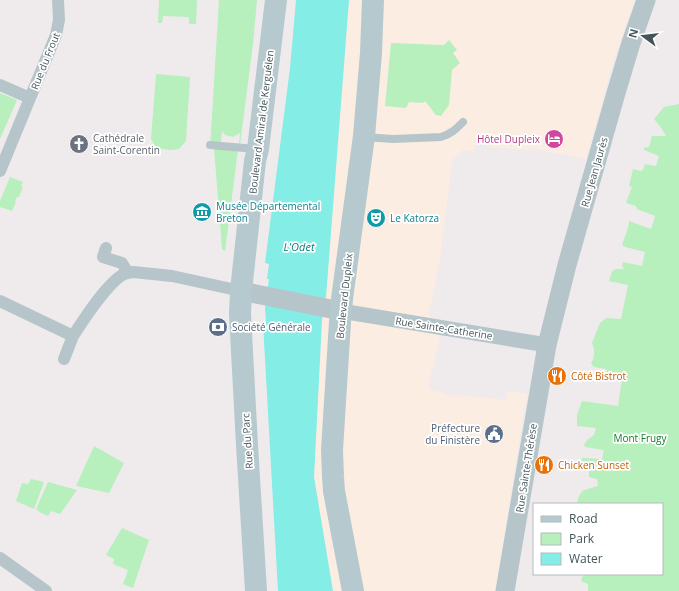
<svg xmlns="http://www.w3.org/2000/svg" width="679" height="591" viewBox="0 0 679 591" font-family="'Open Sans',sans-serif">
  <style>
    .commercial { fill: #fcede2 }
    .green { fill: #b7efbd; fill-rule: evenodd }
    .water { fill: #83ede6 }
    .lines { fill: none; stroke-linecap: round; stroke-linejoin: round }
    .service { stroke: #b6c5c9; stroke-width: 8 }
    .pedestrian { stroke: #b6c5c9; stroke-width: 12 }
    .minor { stroke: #b6c5c9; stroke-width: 15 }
    .tertiary { stroke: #b6c5c9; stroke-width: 19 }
    .secondary { stroke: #b6c9ce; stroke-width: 22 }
    .labels { text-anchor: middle; stroke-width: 3.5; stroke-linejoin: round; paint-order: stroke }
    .street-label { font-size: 10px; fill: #445559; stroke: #fff }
    .worship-label { font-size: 10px; fill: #5b616d; stroke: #fff; text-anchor: start }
    .hotel-label { font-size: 10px; fill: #b23c85; stroke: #fff; text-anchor: end }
    .culture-label { font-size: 10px; fill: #0d838f; stroke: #fff; text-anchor: start }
    .service-label { font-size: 10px; fill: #4e5e75; stroke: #fff; text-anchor: start }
    .food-label { font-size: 10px; fill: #c56008; stroke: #fff; text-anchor: start }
    .park-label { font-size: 10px; fill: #147b2b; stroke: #fff }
    .water-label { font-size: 11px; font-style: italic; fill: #0a827a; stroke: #fff }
  </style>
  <rect width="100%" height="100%" fill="#efebec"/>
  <path class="commercial" d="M349 0H635L615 55 586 159 529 148 528 150 490 147 489 144 476 143 474 152 463 150 452 160 439 265 429 313V315L440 337 428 386 430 387V390L445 393V395L459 396 460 395 506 400 508 391 527 394 495 591H333L314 477 322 320 326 297Z"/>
  <path class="green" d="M159 0H197L196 24H189V17L163 16 162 23H158Z
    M219 0H257L253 44 240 145 238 150 225 251 223 250 222 249 214 148H210ZM222 131 225 135 233 137 240 133 239 144 221 143Z
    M449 40 457 50 453 53 460 63 452 70 449 105 441 116 436 115 425 101 423 103 409 102 406 108 385 106 391 43 444 45Z
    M156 74 190 77 186 141 179 149 171 150 161 149 155 146 151 139Z
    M0 93 17 100 0 139Z
    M679 104V591H588V584L581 581 583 575 662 574V504H577C581 487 583 491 598 486L597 479 589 477V464L581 463 582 458 602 459 604 450 585 447 584 445 587 440 594 435 596 428 577 426V415L582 401 618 406 622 379 609 377 606 369 594 367 591 363C595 358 595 349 592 343L600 323 606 318 621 319 628 285 609 281 612 271 616 269H624L622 266 623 262 642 266 645 252 625 247 622 245 628 228 629 221 651 229 655 216 637 209 636 206 626 203 632 187 629 186 633 169 641 171 643 170 645 164 656 166 659 156 644 150V148L649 147 652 136H666L662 129 654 119 664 107Z
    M10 177 23 182 21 186 23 187 19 197H17L15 201 16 202 12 211 0 207V201Z
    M94 446 124 463 109 493 76 486Z
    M31 479 44 482 34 509 16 501 22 483 28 484Z
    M48 482 77 490 60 514 51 511 48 516 41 513 36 509Z
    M122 528 149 540 133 588 123 584 128 570 113 564 114 559 106 555Z"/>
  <path class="water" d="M296 0H349L326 297 322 320 314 477 333 591H278L263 323 266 322 265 308 269 279H267L269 264 265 263 290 68Z"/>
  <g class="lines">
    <path class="service" d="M364 137 393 139 441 137C451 134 456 129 463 122
      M210 145 257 149"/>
    <path class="pedestrian" d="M0 85 30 98
      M0 171 56 35 59 20 58 0
      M106 248 103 257 122 263 128 273
      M0 301 73 336C84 319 107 283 124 274 127 273 130 272 133 272L172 276 241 291
      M64 359 73 336
      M0 558 46 591"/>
    <path class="minor" d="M341 311 547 345"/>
    <path class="tertiary" d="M241 291 341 311
      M505 591 547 345 567 265 616 93 631 43 646 0"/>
    <path class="secondary" d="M256 591 247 445 240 314 241 291 255 161 258 149 276 0
      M353 591 334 491 333 477 332 450 340 322 342 299 364 136 371 53 373 0"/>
  </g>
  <defs>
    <g id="hotel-disc" transform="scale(1)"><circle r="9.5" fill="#d1479c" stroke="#fff"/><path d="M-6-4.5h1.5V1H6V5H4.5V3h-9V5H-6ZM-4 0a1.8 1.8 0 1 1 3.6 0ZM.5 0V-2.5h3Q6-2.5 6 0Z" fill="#fff"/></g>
    <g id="church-disc" transform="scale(1)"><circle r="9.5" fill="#6b7280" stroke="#fff"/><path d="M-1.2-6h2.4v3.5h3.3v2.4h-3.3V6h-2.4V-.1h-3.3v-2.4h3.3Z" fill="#fff"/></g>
    <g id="museum-disc" transform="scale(1)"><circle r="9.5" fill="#0f9aa8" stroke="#fff"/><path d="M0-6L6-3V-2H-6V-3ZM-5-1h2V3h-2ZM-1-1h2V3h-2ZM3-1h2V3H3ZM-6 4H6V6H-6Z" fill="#fff"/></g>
    <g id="theatre-disc" transform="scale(1)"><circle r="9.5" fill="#0f9aa8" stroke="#fff"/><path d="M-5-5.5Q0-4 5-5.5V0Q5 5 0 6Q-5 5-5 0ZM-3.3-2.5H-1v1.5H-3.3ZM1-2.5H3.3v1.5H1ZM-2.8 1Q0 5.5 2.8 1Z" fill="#fff"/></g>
    <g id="bank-disc" transform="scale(1)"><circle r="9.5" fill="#5c6f8a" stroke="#fff"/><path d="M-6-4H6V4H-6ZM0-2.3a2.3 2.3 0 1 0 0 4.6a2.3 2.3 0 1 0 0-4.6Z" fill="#fff"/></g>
    <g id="restaurant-disc" transform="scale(1)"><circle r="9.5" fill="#e8710a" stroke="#fff"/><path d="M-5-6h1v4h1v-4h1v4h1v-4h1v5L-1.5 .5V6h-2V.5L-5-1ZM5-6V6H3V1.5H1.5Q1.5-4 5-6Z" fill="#fff"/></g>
    <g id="civic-disc" transform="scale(1)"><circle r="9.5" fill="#5c6f8a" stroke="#fff"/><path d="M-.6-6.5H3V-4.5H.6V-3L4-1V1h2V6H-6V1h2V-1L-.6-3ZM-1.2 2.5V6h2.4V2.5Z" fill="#fff"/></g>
  </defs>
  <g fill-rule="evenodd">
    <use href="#hotel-disc" x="554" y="139"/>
    <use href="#church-disc" x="79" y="144"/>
    <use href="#museum-disc" x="202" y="212"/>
    <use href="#theatre-disc" x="376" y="218"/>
    <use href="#bank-disc" x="218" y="327"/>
    <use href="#restaurant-disc" x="557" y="376"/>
    <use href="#civic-disc" x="494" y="434"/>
    <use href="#restaurant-disc" x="544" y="465"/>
  </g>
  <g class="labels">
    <g class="street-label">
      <text transform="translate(45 61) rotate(-68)" y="4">Rue du Frout</text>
      <text transform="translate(261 122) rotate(-83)" y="4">Boulevard Amiral de Kerguélen</text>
      <text transform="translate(594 172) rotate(-74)" y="4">Rue Jean Jaurès</text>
      <text transform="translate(344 296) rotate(-84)" y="4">Boulevard Dupleix</text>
      <text transform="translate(444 328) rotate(9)" y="4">Rue Sainte-Catherine</text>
      <text transform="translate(247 441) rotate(-94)" y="4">Rue du Parc</text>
      <text transform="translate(526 468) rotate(-81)" y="4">Rue Sainte-Thérèse</text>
    </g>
    <g class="worship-label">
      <text x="93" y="142">Cathédrale<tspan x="93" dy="12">Saint-Corentin</tspan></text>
    </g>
    <g class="hotel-label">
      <text x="540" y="143">Hôtel Dupleix</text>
    </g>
    <g class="culture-label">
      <text x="216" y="210">Musée Départemental<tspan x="216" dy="12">Breton</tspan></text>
      <text x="390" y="222">Le Katorza</text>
    </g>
    <g class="service-label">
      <text x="232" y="331">Société Générale</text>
      <text x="480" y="432" text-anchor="end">Préfecture<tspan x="480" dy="12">du Finistère</tspan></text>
    </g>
    <g class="food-label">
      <text x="571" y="380">Côté Bistrot</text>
      <text x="558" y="469">Chicken Sunset</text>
    </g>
    <g class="park-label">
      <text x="640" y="442">Mont Frugy</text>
    </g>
    <g class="water-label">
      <text x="299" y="251">L'Odet</text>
    </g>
  </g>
  <rect x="533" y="503" width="130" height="72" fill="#ffffff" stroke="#b4bbbd"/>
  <rect x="541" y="516" width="20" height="6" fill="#b6c9ce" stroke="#b4bbbd"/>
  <text x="569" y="523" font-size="12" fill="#445559">Road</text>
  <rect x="541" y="533" width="20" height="12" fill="#b7efbd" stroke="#b4bbbd"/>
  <text x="569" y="543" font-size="12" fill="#445559">Park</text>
  <rect x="541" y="553" width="20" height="12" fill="#83ede6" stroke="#b4bbbd"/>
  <text x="569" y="563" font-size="12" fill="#445559">Water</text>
  <g transform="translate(643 36) rotate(285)" stroke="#ffffff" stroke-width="3" paint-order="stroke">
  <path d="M0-3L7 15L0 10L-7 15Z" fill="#445559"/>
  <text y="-6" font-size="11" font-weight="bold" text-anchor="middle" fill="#445559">N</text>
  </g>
</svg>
